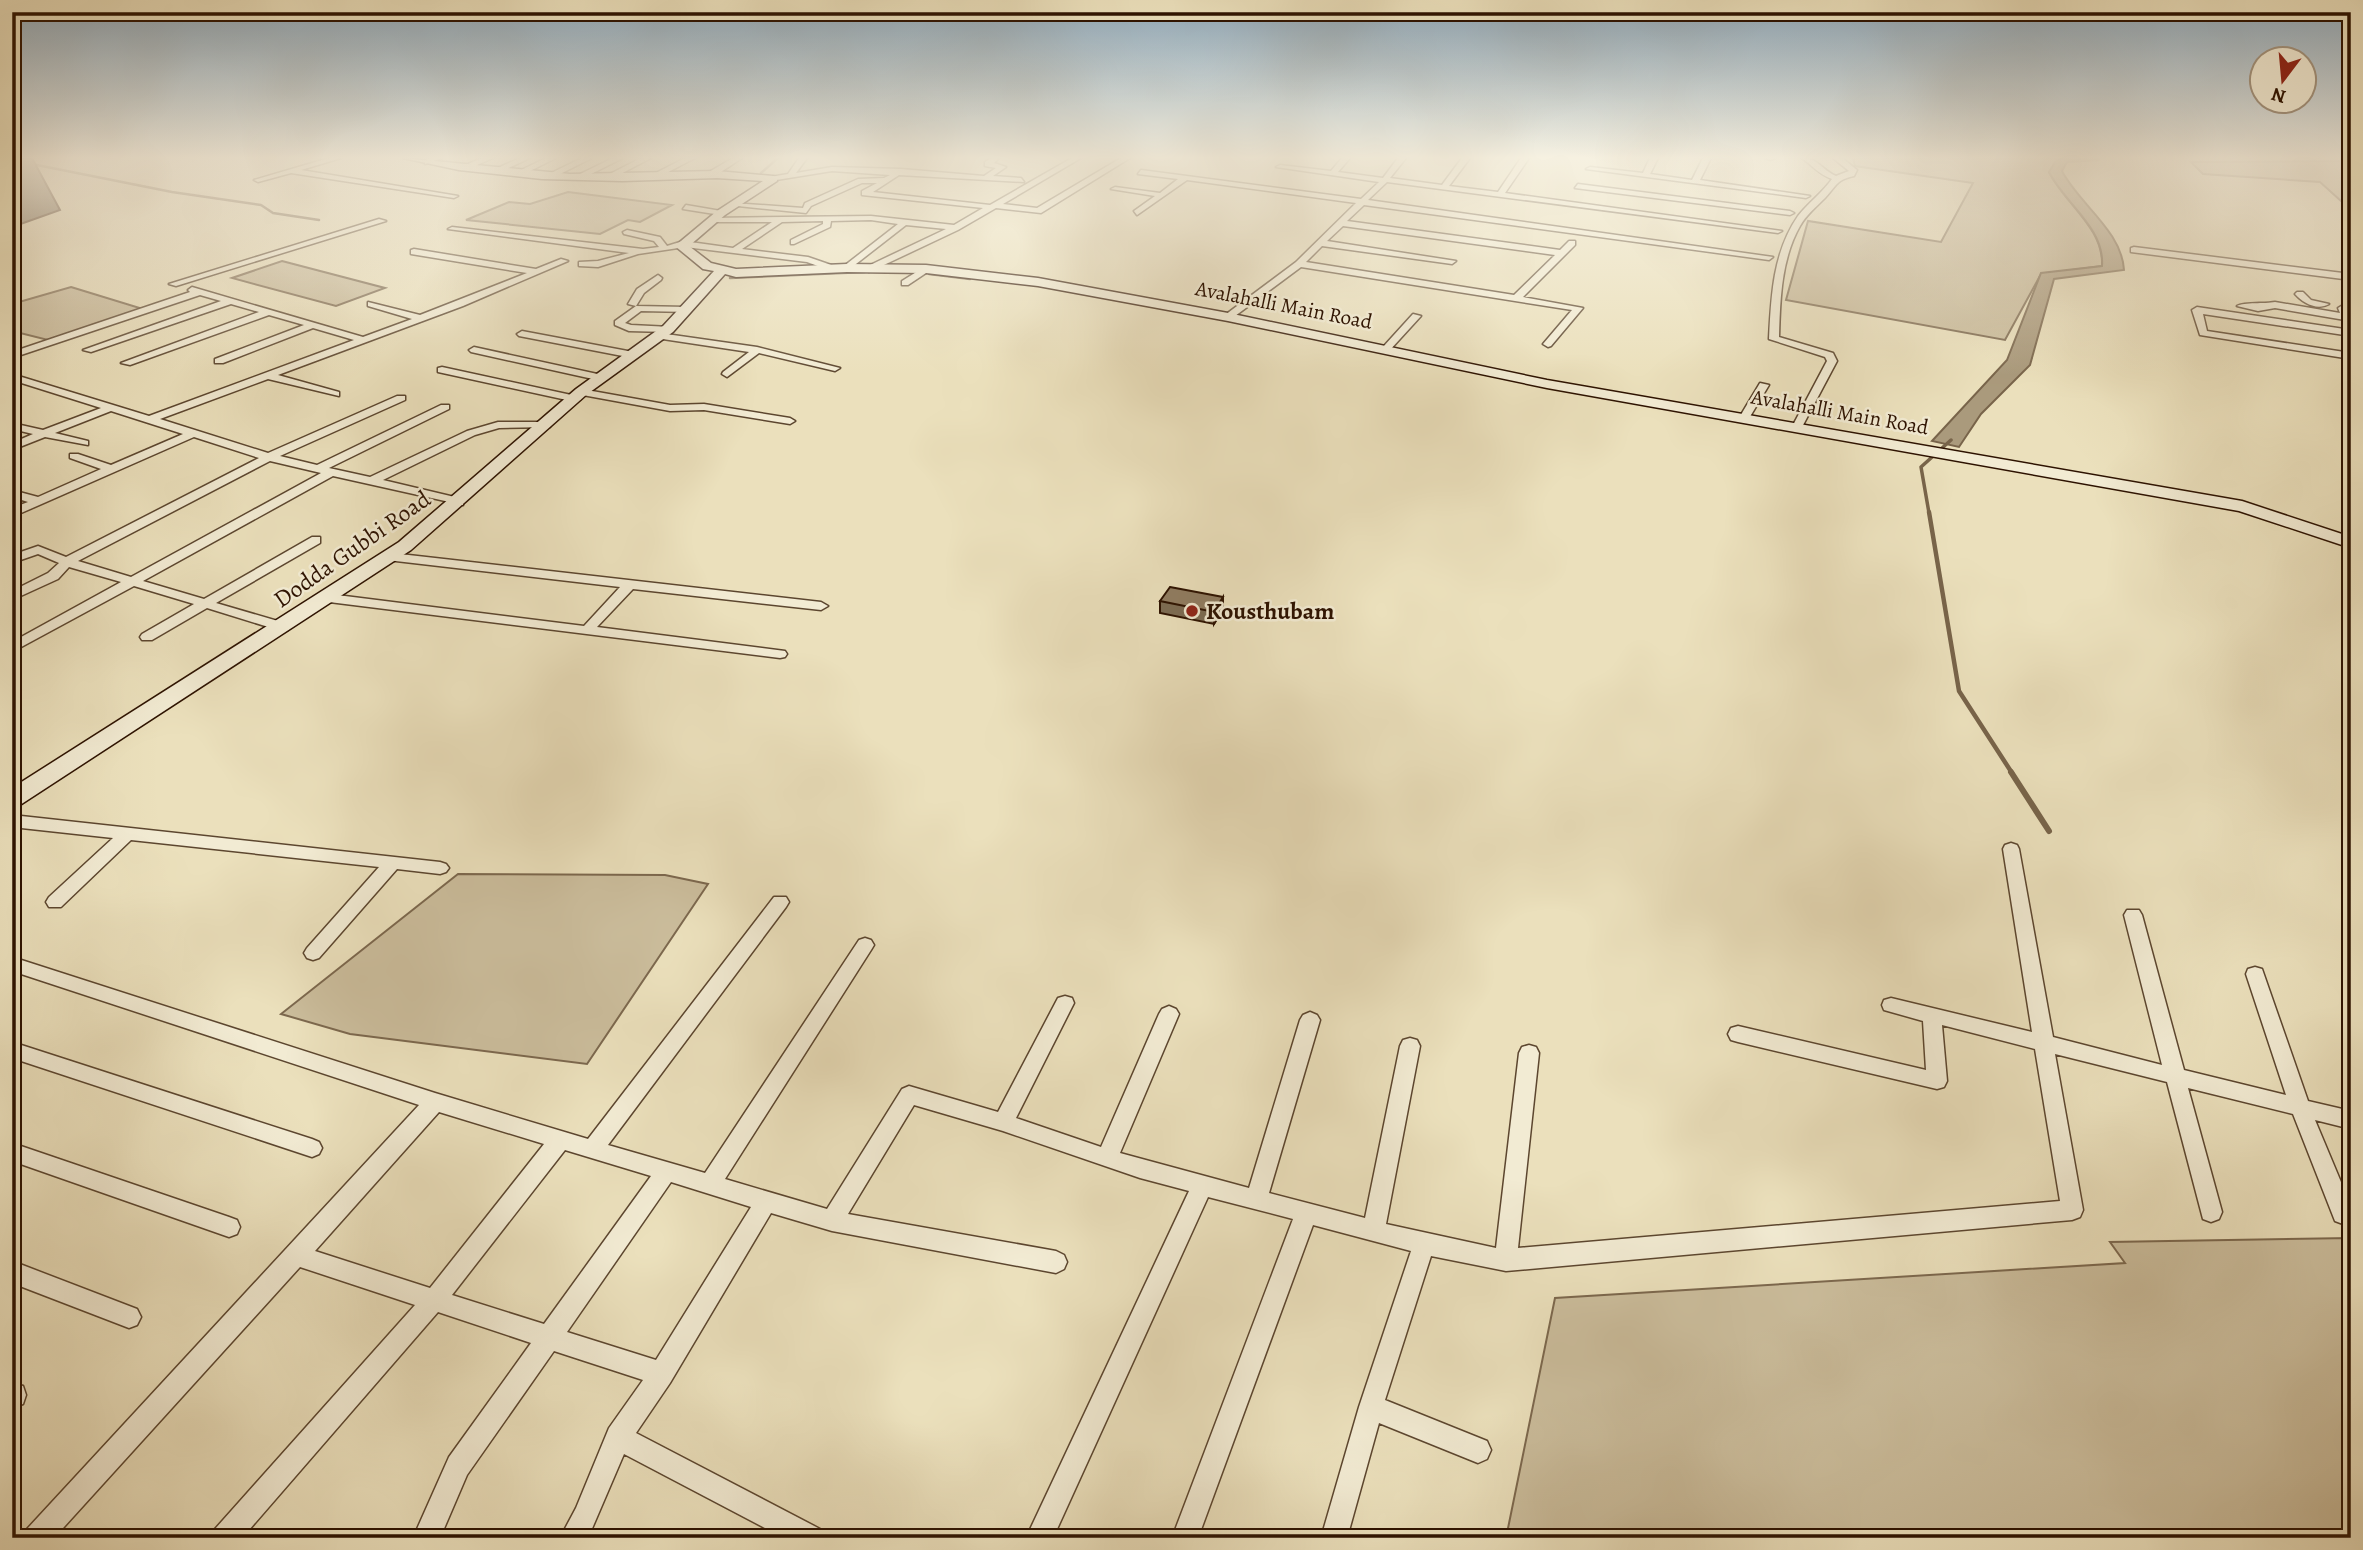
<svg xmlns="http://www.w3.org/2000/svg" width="2363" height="1550" viewBox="0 0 2363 1550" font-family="Alegreya,serif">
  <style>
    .green { fill: #cbbd9c; stroke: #7c684e; stroke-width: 2 }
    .water { fill: #aa9a7c; stroke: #78644a; stroke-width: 2 }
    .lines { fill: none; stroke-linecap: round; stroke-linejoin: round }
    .stream-far3 { stroke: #78644a; stroke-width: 2.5 }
    .stream-far2 { stroke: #78644a; stroke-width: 3.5 }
    .stream-far1 { stroke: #78644a; stroke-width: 4.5 }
    .stream { stroke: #78644a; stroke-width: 6 }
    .street-casing { stroke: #5c462f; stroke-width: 3 }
    .secondary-casing { stroke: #2d1200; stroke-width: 3 }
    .street { fill: #f2ebd3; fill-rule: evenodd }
    .secondary { fill: #f2ebd3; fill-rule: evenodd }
    .wall { fill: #7c6c54; stroke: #2d1200; stroke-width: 2 }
    .shaded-wall { fill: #655845; stroke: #2d1200; stroke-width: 2 }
    .building { fill: #907d62; stroke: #2d1200; stroke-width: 2 }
    .poi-dot { fill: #8f2418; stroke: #f2ebd3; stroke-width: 2.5 }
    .labels { text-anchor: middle; stroke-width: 5; stroke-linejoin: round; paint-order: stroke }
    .far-street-label { font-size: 21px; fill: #2d1200; stroke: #f2ebd3 }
    .street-label { font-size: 24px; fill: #2d1200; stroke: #f2ebd3 }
    .poi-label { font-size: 24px; font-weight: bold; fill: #2d1200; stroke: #f2ebd3; text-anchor: start }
  </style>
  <rect width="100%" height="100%" fill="#ebe0bc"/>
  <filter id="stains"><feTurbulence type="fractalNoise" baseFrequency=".00286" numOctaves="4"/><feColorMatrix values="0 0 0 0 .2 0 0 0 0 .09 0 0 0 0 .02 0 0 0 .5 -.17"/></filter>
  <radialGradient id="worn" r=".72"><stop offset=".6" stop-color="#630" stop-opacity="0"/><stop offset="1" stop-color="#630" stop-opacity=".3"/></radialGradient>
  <path class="green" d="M1853 158H2058L2049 172C2065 204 2104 228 2102 266L2041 274 2005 340 1786 300 1808 221 1941 242 1973 183 1855 166Z
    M2351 161V210L2320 182 2203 174 2191 162Z
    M568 192 672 205 640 222 628 220 600 234 466 220 509 202 530 204Z
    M282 261 385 288 336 306 232 278Z
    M71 287 143 309 48 340 12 331V304Z
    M458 874 665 875 708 884 587 1064 350 1034 281 1014Z
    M2351 1238V1538H1506L1555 1298 2125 1263 2110 1242Z"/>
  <path class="water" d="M2058 158 2100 160 2067 162 2062 171C2079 204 2122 231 2124 270L2054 279 2030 365 1981 414 1959 447 1932 441 2007 360 2041 273 2102 266C2105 228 2065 204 2049 172Z"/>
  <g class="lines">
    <path class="stream-far3" d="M32 164 172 192 261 205 273 213 319 220
      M761 173 778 158
      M929 274 970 279
      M730 278 865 272"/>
    <path class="stream-far2" d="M1929 513 1921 467 1951 440"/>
    <path class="stream-far1" d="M1929 512 1959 691 2012 773"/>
    <path class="stream" d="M2011 772 2049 831"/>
    <g class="street-casing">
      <path id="street" d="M329 158H341L301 170 458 196 454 198 291 173 258 182 254 180Z
        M431 158H442L425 164V160Z
        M482 158H493L468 169 461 167Z
        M520 158H530L500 172 493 170Z
        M546 158H556L524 174 517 172Z
        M582 158H592L556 176 549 174Z
        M613 158H623L583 178 576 176Z
        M641 158H651L611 179 604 177Z
        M685 158H695L655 179 648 177Z
        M733 158H742L715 176H709V172Z
        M799 158H807L796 173 832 167 901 169 984 176 996 168 985 166V162L991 158H999L994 163 1006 167 993 176 1021 178 1024 182 899 175 873 192 990 205 1072 158H1081L1003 204 1037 208 1121 158H1130L1041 213 996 208 958 230 869 272 865 269 866 267 946 229 906 225 847 271 843 268 844 266 898 224 871 220 831 221 830 227 794 244H791V240L823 224V221L782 222 742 249 808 257 837 267 838 269 834 272 807 262 685 247 638 254 598 267 579 266V262L598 261 629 253 448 229 452 227 643 249 659 247 654 241 624 234 623 232 627 230 660 237 667 246 683 241 733 248 772 222H713L710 218 871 216 954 225 983 208 862 195V191L877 183H862L811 206 806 213 728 205 732 203 803 208 805 203 858 179 884 178 890 175 832 171 770 181V177L788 174Z
        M1342 158H1350L1338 172 1383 178 1398 158H1406L1390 178 1442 185 1462 158H1470L1449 186 1498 192 1521 158H1529L1505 193 1782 231 1778 233 1387 182 1368 200 1773 257 1769 260 1364 205 1347 221 1560 250 1569 241H1575V245L1523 297 1583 308 1551 346 1548 347 1543 344 1572 310 1301 267 1231 319H1225V315L1296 262 1356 203 1187 180 1137 215 1134 211 1155 196 1111 189 1115 187 1160 193 1178 179 1138 174 1141 170 1361 199 1379 182 1276 167 1280 165 1331 171ZM1343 226 1555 255 1514 295 1306 262 1322 246 1452 264 1456 261 1327 241Z
        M1650 158H1658L1650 174 1692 180 1703 158H1711L1700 180 1810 196 1806 198 1586 169 1590 167 1643 173Z
        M1765 158H1775L1771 160Z
        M1802 158C1818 158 1822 170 1836 176L1849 171 1833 158H1842L1857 170 1854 176C1836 180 1837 185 1825 198 1816 207 1806 215 1800 226 1781 259 1780 301 1779 337L1833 353 1837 361 1802 427 1797 430 1792 427 1827 361 1825 357 1769 339C1771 297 1773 252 1798 216 1808 203 1822 193 1832 179 1818 174 1813 166 1802 158Z
        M1578 184 1790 211 1794 213 1790 215 1575 188Z
        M686 205 721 211 725 213 721 215 683 209Z
        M379 219 386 221 176 286 169 284Z
        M2134 247 2351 274V280L2131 252V248Z
        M414 249 536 269 561 259 568 261 463 306 278 375 339 392V396L268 379 160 419 268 453 397 396H405V400L280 456 317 465 441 405H449V409L329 468 370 477 467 431 498 422H546L550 423V427L499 428 475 435 383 480 463 499V505L333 476 143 581 204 599 312 537H320V543L216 603 288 624 290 627 288 630H278L207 608 152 640H142L140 637 142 634 194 604 134 586 12 652V642L121 582 69 567 58 579 12 600V591L48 573 59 563 38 554 12 563V555L38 546 66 557 259 458 194 437 12 517V508L28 502 12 497V490L38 497 101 469 70 458V454H78L111 465 183 434 111 411 55 433 88 441V445L45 437 12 450V443L33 434 12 429V423L43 430 101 408 12 380V374L149 416 354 340 313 328 223 363H215V359L304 325 269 315 130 365 121 363 259 312 231 304 91 352 83 350 221 301 200 295 12 358V352L190 292 188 290 192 287 363 337 412 319 368 306V302L420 315 527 273 411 254V250ZM270 461 321 473 131 577 78 561Z
        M926 266 930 269 929 271 908 285H902V281Z
        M658 275 662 278 661 280 644 293 636 306 687 307 690 308V312L641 311 625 323 631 325 671 327V331L668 332 629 331 615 325V321L636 306 628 304 637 289Z
        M2297 292H2303L2311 300 2329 304C2317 311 2303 303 2295 294Z
        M2275 302 2340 313 2338 308 2343 305 2348 308 2350 317 2345 320 2275 308 2258 311 2237 306C2244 302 2265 304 2275 302Z
        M2197 307 2351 330V336L2203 314 2207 331 2351 353V359L2200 335 2192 310Z
        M1413 314 1421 316 1389 351H1383V347Z
        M522 331 633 352 638 355 633 358 519 336 517 334Z
        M659 333 757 347 840 368 835 371 759 353 727 377 722 374 723 372 749 352 656 338 654 336Z
        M474 347 602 375 607 378 602 381 471 352 469 350Z
        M442 367 576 396 581 399 576 402 438 372V368Z
        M1760 383 1769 385 1748 420H1740L1739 418Z
        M581 389 670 405 704 404 790 418 795 421 790 424 704 410 670 411 577 394 576 392Z
        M12 465 19 467V471L12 472Z
        M391 553 821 602 828 606 821 610 633 589 597 627 785 651 787 654 785 657 780 658 329 602 322 598 329 594 584 626 620 587 387 560 385 557Z
        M12 815 440 862 446 864 449 868 446 872 440 874 397 869 319 958 313 960 307 958 304 953 307 948 379 867 131 840 61 907H49L46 902 49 897 113 838 12 827Z
        M2011 843 2017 845 2019 849 2053 1037 2162 1065 2124 915 2127 910H2139L2142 915 2184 1070 2286 1095 2246 974 2248 969 2255 967 2262 969 2308 1101 2351 1111V1129L2315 1120 2351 1206V1221L2343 1224 2335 1221 2293 1114 2188 1088 2222 1212 2219 1219 2211 1222 2203 1219 2167 1082 2055 1054 2083 1210 2080 1217 2072 1220 1506 1271 1431 1256 1385 1400 1487 1441 1491 1450 1487 1459 1478 1463 1379 1423 1347 1538H1321L1359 1407 1411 1251 1313 1225 1198 1538H1172L1293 1219 1208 1197 1053 1538H1026L1189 1191 1140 1178 1003 1131 914 1105 848 1214 1056 1251 1064 1255 1067 1262 1064 1269 1056 1273 832 1231 771 1213 670 1383 636 1433 820 1529 824 1538H784L624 1454 588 1538H560L576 1508 609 1428 643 1380 554 1351 467 1475 440 1538H413L449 1457 531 1343 438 1312 242 1538H211L215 1529 415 1305 300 1267 54 1538H23L27 1529 419 1105 12 971V957L435 1093 588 1139 774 897H786L789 902 786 907 608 1145 705 1173 859 940 865 938 871 940 874 945 871 950 725 1179 827 1209 902 1089 909 1086 998 1112 1058 998 1065 996 1072 998 1074 1003 1016 1118 1101 1147 1159 1014 1162 1009 1169 1006 1176 1009 1179 1014 1120 1153 1249 1188 1300 1020 1303 1015 1310 1012 1317 1015 1320 1020 1269 1193 1365 1218 1400 1046 1403 1040 1410 1038 1417 1040 1420 1046 1386 1224 1496 1248 1519 1053 1522 1047 1529 1045 1536 1047 1539 1053 1518 1248 2060 1201 2035 1049 1942 1025 1947 1081 1944 1087 1937 1089 1738 1042 1731 1040 1728 1034 1731 1028 1738 1026 1926 1070 1923 1021 1884 1010 1882 1005 1884 1000 1891 998 2032 1032 2003 849 2005 845ZM439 1112 544 1144 430 1288 315 1251ZM565 1150 651 1176 544 1324 452 1295ZM671 1182 751 1207 656 1360 567 1332Z
        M12 1042 312 1139 319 1142 322 1148 319 1154 312 1157 12 1058Z
        M12 1143 229 1217 237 1220 240 1227 237 1234 229 1237 12 1161Z
        M12 1261 137 1309 141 1317 137 1325 129 1328 12 1283Z
        M12 1383 23 1386 26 1395 23 1404 14 1407Z"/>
    </g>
    <g class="secondary-casing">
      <path id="secondary" d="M403 158 570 174 717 171 773 176 777 177V181L725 215 689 246 711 263 736 269 847 264 926 265 1038 278 1228 313 1547 380 2242 501 2351 537V548L2239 511 1547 388 1228 321 1038 286 926 273 847 272 736 277 725 274 673 332 586 395 411 550 20 805 12 807V788L399 542 576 389 663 326 714 271 703 269 675 246 717 211 763 181 717 178 622 181 542 179 459 170Z"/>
    </g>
    <use href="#street" class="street"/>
    <use href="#secondary" class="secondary"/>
  </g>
  <path class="wall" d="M1223 597V609L1214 624 1160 613V601Z"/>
  <path class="shaded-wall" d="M12 158H32L60 210 12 227Z
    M1223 597V609L1214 624V612Z"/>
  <path class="building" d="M1170 587 1223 597 1214 612 1160 601Z"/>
  <linearGradient id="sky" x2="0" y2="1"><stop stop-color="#8faabd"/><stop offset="0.42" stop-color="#f6f1e1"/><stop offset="1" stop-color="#f6f1e1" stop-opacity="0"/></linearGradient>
  <rect width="2363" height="375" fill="url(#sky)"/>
  <circle class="poi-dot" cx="1192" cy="611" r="7"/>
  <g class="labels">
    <g class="far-street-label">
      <text transform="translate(1284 305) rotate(11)" y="7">Avalahalli Main Road</text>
      <text transform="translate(1840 412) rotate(10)" y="7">Avalahalli Main Road</text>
    </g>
    <g class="street-label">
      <text transform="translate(352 549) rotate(-35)" y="8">Dodda Gubbi Road</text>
    </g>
    <g class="poi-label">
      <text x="1206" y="619">Kousthubam</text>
    </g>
  </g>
  <rect width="2363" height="1550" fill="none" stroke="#ebe0bc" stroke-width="42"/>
  <rect x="14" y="14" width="2335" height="1522" fill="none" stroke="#2d1200" stroke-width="3.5"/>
  <rect x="21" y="21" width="2321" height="1508" fill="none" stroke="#2d1200" stroke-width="2"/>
  <g transform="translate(2283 80) rotate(196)"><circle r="33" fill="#f2ebd3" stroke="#a3947f" stroke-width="2"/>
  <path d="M0-5L12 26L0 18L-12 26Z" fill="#8f2418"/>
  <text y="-10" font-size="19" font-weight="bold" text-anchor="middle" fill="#2d1200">N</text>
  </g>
  <rect width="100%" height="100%" filter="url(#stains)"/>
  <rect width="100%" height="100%" fill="url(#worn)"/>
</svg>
